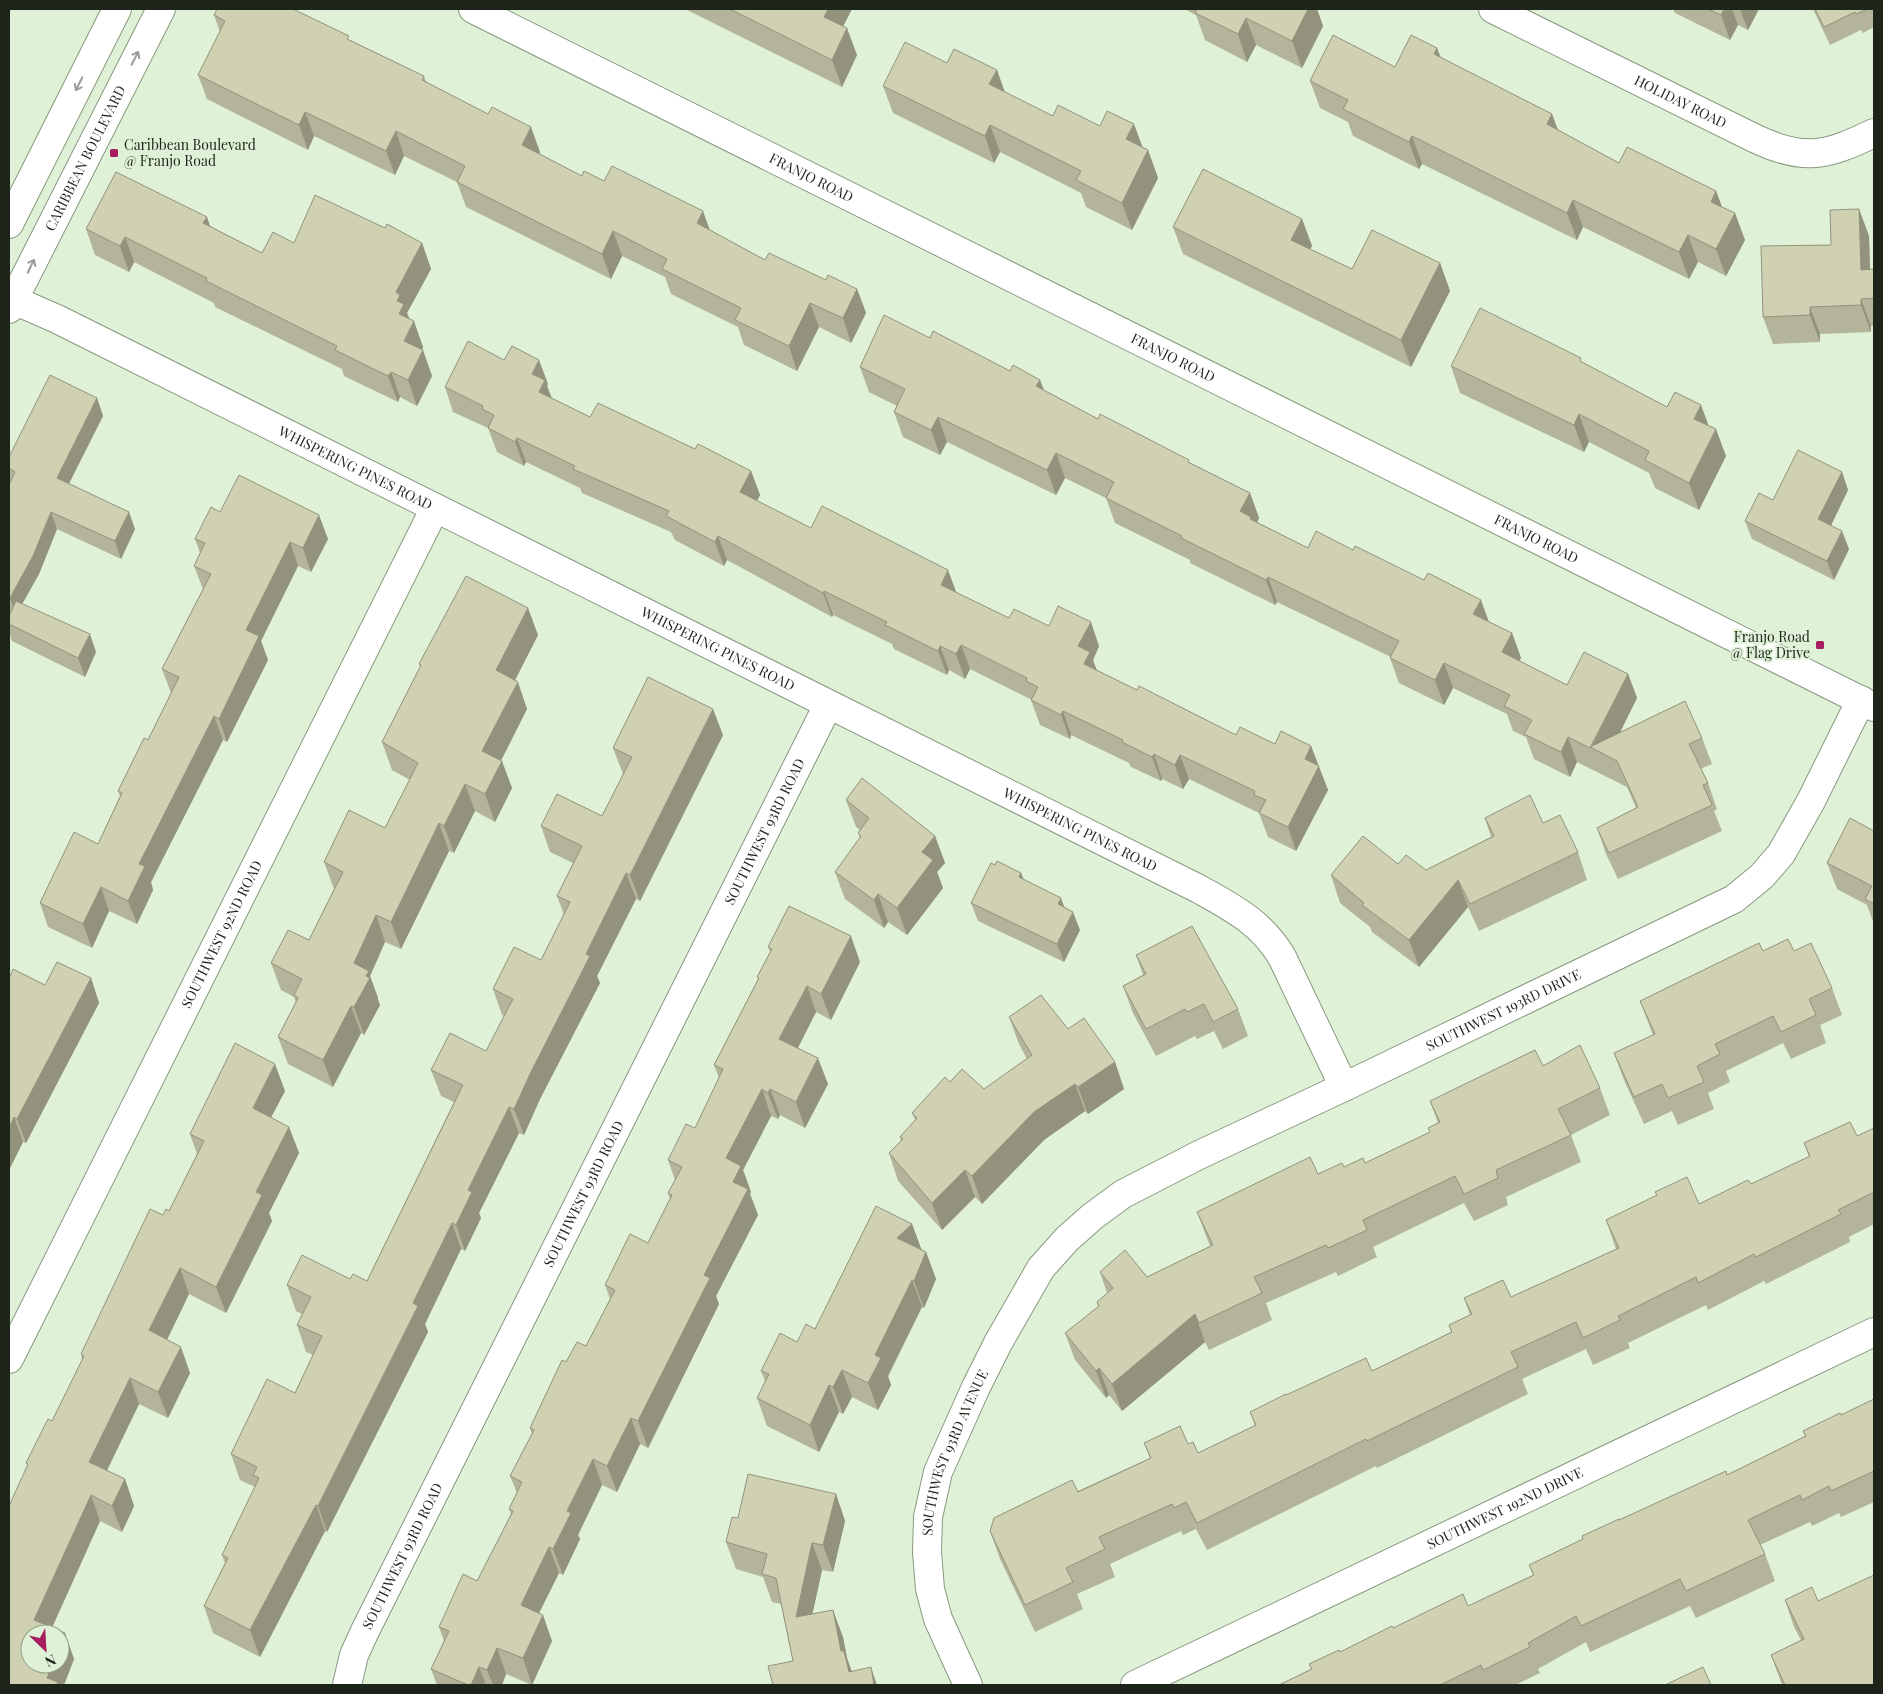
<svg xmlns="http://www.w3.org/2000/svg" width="1883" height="1694" viewBox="0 0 1883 1694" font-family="'Playfair Display',serif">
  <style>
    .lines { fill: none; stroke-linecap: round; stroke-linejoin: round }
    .minor-casing { stroke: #889980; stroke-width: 30 }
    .tertiary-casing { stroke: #889980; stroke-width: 30 }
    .minor { stroke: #fff; stroke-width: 28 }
    .tertiary { stroke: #fff; stroke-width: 28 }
    .wall { fill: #b3b499 }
    .shaded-wall { fill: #92927d }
    .building { fill: #d0d1b2; stroke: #92927d }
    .oneway { stroke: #999c98 }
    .poi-dot { fill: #a81d5f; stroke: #dff2d7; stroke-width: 2 }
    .labels { text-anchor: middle; stroke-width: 4; stroke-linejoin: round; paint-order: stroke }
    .street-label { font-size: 14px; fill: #1d241a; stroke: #dff2d7 }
    .poi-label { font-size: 14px; fill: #1d241a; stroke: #dff2d7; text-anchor: start }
  </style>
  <rect width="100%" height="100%" fill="#dff2d7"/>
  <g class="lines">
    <g class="minor-casing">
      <g id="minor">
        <path id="s1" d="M1493 9 1754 138C1804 162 1826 156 1874 133"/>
        <path id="s2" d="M9 298 57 319 1199 889C1233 908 1261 922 1282 957L1344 1087"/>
        <path id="s3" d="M9 1359 435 508"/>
        <path id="s4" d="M347 1685 354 1655 365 1631 828 705"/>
        <path id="s5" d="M968 1685 938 1619 930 1589 927 1552 928 1517 938 1472 976 1387 998 1343 1041 1268 1067 1239 1093 1216 1123 1194 1199 1155 1344 1087 1734 899 1762 876 1781 854 1811 801 1861 700"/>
        <path id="s6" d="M1135 1685 1874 1332"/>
      </g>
    </g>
    <g class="tertiary-casing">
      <g id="tertiary">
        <path id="s7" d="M473 9 1874 707"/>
        <path d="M9 224 117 9"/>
        <path id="s8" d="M9 309 161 9"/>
      </g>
    </g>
    <use href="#minor" class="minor"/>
    <use href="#tertiary" class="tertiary"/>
  </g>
  <path class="wall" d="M685 9H852L843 26 857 55 842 87Z
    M1184 9H1317L1323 26 1302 68 1256 45 1247 62 1205 40 1196 15Z
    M1673 9H1759L1748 30 1738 25 1730 40 1675 13Z
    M1813 9H1874V27L1863 33 1861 30 1830 45Z
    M214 15 350 40 424 76 426 82 540 152 539 154 582 176 710 230 765 260 826 280 857 289 866 313 851 343 819 327 797 371 744 345 738 327 671 294 665 277 622 256 611 279 466 207 457 182 404 156 395 175 314 136 308 150 207 99 198 75 220 32Z
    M1437 48 1441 58 1552 114 1558 130 1619 163 1716 191 1722 207 1745 240 1726 276 1698 262 1689 279 1583 227 1577 240 1422 164 1419 169 1353 136 1348 122 1320 108 1310 81 1395 67Z
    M947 63 997 70 1004 92 1053 116 1142 147 1148 150 1158 178 1132 230 1086 207 1081 193 1000 152 994 163 893 113 883 86Z
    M1859 209 1869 236 1870 269H1874V326H1871V332L1820 334V342L1773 344 1763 317 1831 245Z
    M1302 219 1312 246 1310 249 1352 269 1440 263 1450 291 1411 367 1183 254 1173 227Z
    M210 226 262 253 294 243 385 228 422 243 431 269 407 313 423 347 422 350 432 376 417 406 400 397 398 402 344 376 342 369 215 307 214 303 134 262 129 272 95 255 86 229Z
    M930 338 1010 371 1040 380 1044 390 1098 419 1190 463 1250 493 1259 518 1257 522 1308 548 1488 622 1512 633 1521 658 1519 661 1567 685 1628 674 1637 698 1620 733 1702 738 1712 764 1700 769 1708 783 1717 809 1714 811 1722 831 1618 879 1606 854 1597 828 1636 808 1627 787 1577 762 1570 777 1534 759 1526 737 1513 731 1507 714 1453 688 1444 705 1399 683 1390 658 1391 657 1277 602 1275 605 1190 563V560L1115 523 1106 498 1065 478 1056 495 947 442 940 455 903 437 894 412 897 406 869 392 860 367Z
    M504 360 548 384 547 386 552 398 590 417 695 449 751 471 760 495 757 501 811 528 956 593 1009 618 1049 626 1099 646 1093 660 1096 670 1137 690 1236 735 1275 744 1311 746 1328 790 1296 851 1268 837 1259 813 1189 779 1183 789 1162 779 1161 781 1131 767 1129 763 1071 735 1070 739 1040 725 1031 700H1032L970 669 965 679 949 670 947 675 894 649 892 644 833 615 832 617 727 560 724 566 675 540 671 532 582 493 580 488 526 462 524 466 497 452 488 428 453 412 445 387Z
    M1583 363 1667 407 1708 425 1726 456 1699 510 1655 488 1649 473 1589 442 1584 452 1460 393 1451 366Z
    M97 398 103 416 69 484 135 529 121 559 57 529 39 574 22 604 96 652 85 677 12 641 9 631V624L11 612 9 611V485L10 482 9 478V457Z
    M1842 472 1848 490 1831 525 1849 549 1834 580 1752 539 1745 521 1773 500Z
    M220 512 328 539 311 572 298 566 261 641 268 660 227 742 223 740 151 882 153 890 137 924 109 911 92 948 48 927 40 903 98 844 120 796 118 791 148 740 171 693 162 669 203 589 194 566 200 553 195 539Z
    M538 635 515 680 527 709 501 761 512 788 495 822 475 811 454 853 449 851 401 949 385 942 370 976 378 998V1000L380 1005 364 1035 361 1033 333 1087 288 1064 278 1037 296 1002 294 997 281 990 271 963 309 940 334 889 324 862 385 828 410 780 392 770 382 742 420 667 419 664Z
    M723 735 640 901 636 899 597 976 600 983 540 1099 524 1135 519 1133 479 1213 481 1218 465 1251 461 1249 425 1324 428 1332 327 1532 325 1531 260 1657 213 1633 204 1606 225 1563 222 1555 255 1487 240 1480 231 1454 295 1393 313 1355 306 1352 297 1325 302 1314 296 1311 287 1285 350 1279 367 1281 454 1102 441 1096 431 1070 486 1051 504 1016 502 1015 493 989 541 960 564 915 557 896 573 863 550 852 541 826 602 816 623 774 613 748Z
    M846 800 935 836 945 863 937 872 943 888 907 935 888 922 884 928 845 899 835 872 860 838 858 833 860 830 856 827Z
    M1485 818 1543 823 1578 852 1587 880 1479 931 1468 907 1419 967 1372 932 1370 927 1340 903 1331 875 1398 864 1426 870 1491 837Z
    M1874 831V924L1867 905 1837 889 1827 863Z
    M995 865 1021 873 1024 880 1065 907 1080 930 1064 962 978 921 971 903Z
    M768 947 860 962 831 1020 816 1012 798 1048 828 1084 805 1128 780 1115 778 1119 771 1116 743 1170 751 1192 750 1194 758 1215 716 1296 719 1304 648 1448 640 1444 617 1492 602 1485 578 1535 580 1539 563 1575 559 1573 539 1613 552 1641 532 1685 506 1674 502 1685H437L431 1669 444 1641 439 1627 477 1581 511 1514 509 1509 517 1493 510 1476 532 1434 530 1428 566 1362 586 1346 610 1299 605 1285 648 1243 670 1199 668 1193 675 1180 668 1160 695 1128 719 1078 714 1065 758 979 757 977 770 952Z
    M1763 951H1794L1832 988 1842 1015 1820 1025 1826 1043 1791 1059 1783 1043 1726 1071 1730 1082 1708 1093 1714 1109 1678 1125 1672 1111 1644 1124 1624 1080 1614 1053 1653 1035 1640 1001Z
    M1136 955 1238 1009 1248 1036 1223 1049 1214 1031 1197 1039 1195 1036 1156 1056 1133 1013 1123 986 1143 975Z
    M91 978 99 1003 26 1143 23 1142 9 1170V979L45 985Z
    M1009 1017 1068 1029 1115 1062 1124 1089 1088 1114 1085 1111 1044 1140 982 1204 975 1197 942 1230 898 1181 889 1153 901 1141 900 1137 915 1120 912 1113 950 1082 984 1089 1027 1059 1019 1044Z
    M1543 1066 1600 1088 1610 1115 1571 1135 1581 1162 1506 1197 1508 1205 1474 1221 1464 1203 1373 1247 1377 1257 1338 1276 1336 1272 1266 1303 1272 1320 1209 1350 1205 1342 1122 1411 1109 1395 1106 1398 1075 1360 1065 1333 1098 1307 1097 1302 1107 1293 1100 1272 1147 1277 1210 1246 1197 1212 1318 1174 1344 1167 1365 1163 1430 1132 1438 1123 1430 1101Z
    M285 1091 271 1118 289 1127 299 1153 269 1213 272 1221 226 1313 189 1294 167 1340 190 1373 168 1418 139 1404 107 1471 125 1479 134 1506 122 1532 100 1521 52 1628 74 1659 64 1685H9L27 1465 26 1463 52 1421 82 1360 81 1354 163 1215 169 1211 197 1154 190 1134Z
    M1874 1128V1224L1849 1237 1850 1242 1766 1284 1764 1281 1708 1310 1706 1305 1628 1343 1630 1348 1593 1365 1586 1349 1522 1379 1528 1394 1377 1468 1376 1466 1207 1550 1196 1529 1183 1535 1181 1531 1110 1564 1115 1577 1077 1594 1083 1609 1035 1632 1000 1559 990 1531 1150 1458 1144 1443 1188 1444 1198 1453 1255 1426 1250 1412 1286 1395 1372 1371 1451 1332 1449 1325 1470 1315 1464 1298 1511 1297 1616 1249 1606 1220 1699 1204 1751 1184 1809 1157 1804 1143 1857 1136Z
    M912 1224 921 1249 926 1252 936 1279 924 1308 922 1307 888 1376 891 1385 878 1410 852 1397 843 1414 839 1412 819 1452 767 1426 757 1398 765 1381 761 1371 815 1329Z
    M1874 1399V1502L1841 1517 1839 1513 1812 1526 1810 1522 1760 1545 1765 1554 1775 1581 1696 1618 1690 1606 1590 1652 1586 1642 1538 1669 1540 1673 1515 1685H1279L1311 1669 1309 1664 1340 1652 1393 1628 1468 1606 1533 1575 1529 1565 1583 1539 1619 1520 1727 1475 1805 1436 1803 1431 1841 1415Z
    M836 1494 845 1521 833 1572 822 1570 812 1614 843 1637 847 1658 852 1672 877 1685 793 1661 781 1604 772 1602 763 1577 736 1569 726 1542 738 1518Z
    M1785 1600 1818 1601 1874 1685H1782L1771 1655 1801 1640 1794 1627Z"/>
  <path class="shaded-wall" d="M828 9H852L834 44 824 17Z
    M1308 9H1317L1323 26 1302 68 1292 41Z
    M1724 9H1732L1738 25 1730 40 1721 15Z
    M1740 9H1759L1748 30Z
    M1246 18 1256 45 1247 62 1238 34Z
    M847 28 857 55 842 87 832 60Z
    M1437 48 1447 75 1434 54Z
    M997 70 1007 98 989 84Z
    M305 112 314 136 308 150 299 125Z
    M1552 114 1562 142 1547 124Z
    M1134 124 1144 151 1126 139Z
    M990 125 1000 152 994 163 985 136Z
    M531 127 540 152 531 169 522 145Z
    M396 131 404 156 395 175 386 151Z
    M1412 136 1422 164 1419 169 1409 142Z
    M1148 150 1158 178 1132 230 1122 203Z
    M1716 191 1726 218 1711 202Z
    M1573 200 1583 227 1577 240 1567 213Z
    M1859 209 1869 236 1871 297 1861 270Z
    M703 211 712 236 697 223Z
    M1735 213 1745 240 1726 276 1716 249Z
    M207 217 216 243 203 223Z
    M1302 219 1312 246 1301 267 1291 240Z
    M613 231 622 256 611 279 602 254Z
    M1688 235 1698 262 1689 279 1679 252Z
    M125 237 134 262 129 272 120 246Z
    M422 243 431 269 407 313 412 326 414 321 423 347 414 367 404 341 399 314 396 292Z
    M1440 263 1450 291 1411 367 1401 340Z
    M857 289 866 313 851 343 843 318Z
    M1861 299 1871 326V332L1861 305Z
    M810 303 819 327 797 371 789 346Z
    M1810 307 1820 334V342L1810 315Z
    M423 350 432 376 417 406 408 380Z
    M539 360 548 384 547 386 554 405 548 417 532 374Z
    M391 372 400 397 398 402 388 376Z
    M1040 380 1049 405 1036 386Z
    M97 398 103 416 63 495 57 478Z
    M1701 405 1711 432 1694 419Z
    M1579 414 1589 442 1584 452 1574 425Z
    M938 417 947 442 940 455 931 430Z
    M1716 429 1726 456 1699 510 1689 483Z
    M517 438 526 462 524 466 515 442Z
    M1056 453 1065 478 1056 495 1047 470Z
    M751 471 760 495 749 516 740 492Z
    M1842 472 1848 490 1825 538 1818 519Z
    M1250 493 1259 518 1255 526 1240 511Z
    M51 512 57 529 39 574 16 615 10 598Z
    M129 512 135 529 121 559 115 541Z
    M319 515 328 539 311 572 303 548Z
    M1842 531 1849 549 1834 580 1827 561Z
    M718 536 727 560 724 566 715 542Z
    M290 542 298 566 261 641 268 660 227 742 219 719 246 630Z
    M948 570 957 594 941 585Z
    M1268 577 1277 602 1275 605 1266 580Z
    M824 591 833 615 832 617 823 593Z
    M1481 600 1490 625 1473 614Z
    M528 608 538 635 506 698 496 670Z
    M1091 622 1099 646 1093 660 1099 676 1093 688 1078 646Z
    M1512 633 1521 658 1511 677 1502 652Z
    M90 634 96 652 85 677 78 658Z
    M961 645 970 669 965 679 956 654Z
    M940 646 949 670 947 675 938 651Z
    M1444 663 1453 688 1444 705 1435 680Z
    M1628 674 1637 698 1608 756 1591 748Z
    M518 682 527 709 492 778 482 751Z
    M713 709 723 735 640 901 630 875Z
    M1063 711 1071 735 1070 739 1061 715Z
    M214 716 223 740 151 882 153 890 137 924 128 901 139 864Z
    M1568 737 1577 762 1570 777 1561 752Z
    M1311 746 1328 790 1296 851 1288 827 1305 759Z
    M1154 754 1162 779 1161 781 1152 757Z
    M1180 755 1189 779 1183 789 1175 765Z
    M502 761 512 788 495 822 485 794Z
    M465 784 475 811 454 853 444 826Z
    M439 823 449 851 401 949 391 922Z
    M935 836 945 863 937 872 943 888 907 935 897 908 922 852Z
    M626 873 636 899 597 976 600 983 540 1099 524 1135 514 1109 586 954Z
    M1021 873 1028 892 1019 877Z
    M1458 880 1468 907 1419 967 1409 940Z
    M101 887 109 911 92 948 83 924Z
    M878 894 888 922 884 928 874 900Z
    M1061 898 1068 917 1058 904Z
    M1073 912 1080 930 1064 962 1057 944Z
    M376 915 385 942 370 976 378 998V1000L380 1005 364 1035 354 1007V963Z
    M851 936 860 962 831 1020 821 994Z
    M91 978 99 1003 26 1143 17 1119Z
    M807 986 816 1012 789 1065 779 1039Z
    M351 1006 361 1033 333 1087 323 1060Z
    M818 1058 828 1084 805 1128 796 1102Z
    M1115 1062 1124 1089 1088 1114 1078 1087Z
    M275 1064 285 1091 262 1134 253 1108Z
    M1075 1084 1085 1111 1044 1140 982 1204 972 1176 1034 1112Z
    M762 1089 771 1116 743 1170 751 1192 750 1194 758 1215 716 1296 719 1304 648 1448 638 1421 704 1275 733 1182 726 1158Z
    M770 1089 780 1115 778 1119 768 1093Z
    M509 1107 519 1133 479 1213 481 1218 465 1251 456 1225 468 1190Z
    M14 1117 23 1142 9 1170V1128Z
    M289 1127 299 1153 269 1213 272 1221 226 1313 216 1287 256 1192Z
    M965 1170 975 1197 942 1230 932 1203Z
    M452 1223 461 1249 425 1324 428 1332 327 1532 318 1506 413 1303Z
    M912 1224 922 1251 897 1238Z
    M926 1252 936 1279 924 1308 914 1281Z
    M180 1268 189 1294 159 1356 149 1330Z
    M912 1280 922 1307 888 1376 891 1385 878 1410 868 1383 875 1355Z
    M1195 1314 1205 1342 1122 1411 1112 1384Z
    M181 1347 190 1373 168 1418 158 1392Z
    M1099 1368 1109 1395 1106 1398 1096 1371Z
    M842 1370 852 1397 843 1414 833 1387Z
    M130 1378 139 1404 98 1488 89 1462Z
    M829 1385 839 1412 819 1452 810 1425Z
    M631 1418 640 1444 617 1492 607 1466Z
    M593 1459 602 1485 578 1535 580 1539 563 1575 553 1549 567 1511Z
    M125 1479 134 1506 122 1532 112 1506Z
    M836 1494 845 1521 833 1572 823 1545Z
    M91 1495 100 1521 49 1634 34 1620Z
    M316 1505 325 1531 260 1657 250 1630Z
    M812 1543 822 1570 806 1644 796 1617Z
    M549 1547 559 1573 530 1631 521 1605Z
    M833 1610 843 1637 847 1658 854 1678V1685L841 1651Z
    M543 1615 552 1641 532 1685 523 1658Z
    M65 1633 74 1659 64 1685H49L47 1678 53 1664H60V1645Z
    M497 1648 506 1674 502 1685H493L487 1670Z
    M479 1667 486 1685H471Z
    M871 1667 877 1685H874Z"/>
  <path class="building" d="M217 9H293L349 36 347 39 424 76 422 80 488 114 492 107 531 127 522 145 582 176 584 171 604 181 612 166 703 211 697 223 765 260 769 253 826 280 828 275 857 289 843 318 810 303 789 346 735 320 741 308 662 269 667 259 613 231 602 254 457 182 465 166 396 131 386 151 305 112 299 125 198 75 225 21 214 15Z
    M730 9H828L824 17 847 28 832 60Z
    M1197 9H1308L1292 41 1246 18 1238 34 1195 13Z
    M1708 9H1724L1721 15Z
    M1815 9H1868L1856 14 1855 12 1824 27Z
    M1333 35 1395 67 1411 35 1437 48 1434 54 1552 114 1547 124 1619 163 1627 147 1716 191 1711 202 1735 213 1716 249 1688 235 1679 252 1573 200 1567 213 1412 136 1409 142 1343 109 1348 100 1310 81Z
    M905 42 947 63 954 49 997 70 989 84 1053 116 1058 105 1100 126 1107 111 1134 124 1126 139 1148 150 1122 203 1076 180 1081 171 990 125 985 136 883 86Z
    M1203 169 1302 219 1291 240 1352 269 1372 230 1440 263 1401 340 1173 227Z
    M116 172 207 217 203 223 262 253 273 232 294 243 315 195 385 228 387 224 422 243 396 292 400 295 397 301 404 304 399 314 414 321 404 341 423 350 408 380 391 372 388 376 335 350 337 346 206 281 207 278 125 237 120 246 86 229Z
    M1859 209 1861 270 1874 269V298L1861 299V305L1810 307V315L1763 317 1761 246 1831 245 1830 210Z
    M1480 308 1581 358 1580 361 1667 407 1675 392 1701 405 1694 419 1716 429 1689 483 1645 460 1649 451 1579 414 1574 425 1451 366Z
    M884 315 930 338 933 331 1010 371 1013 365 1040 380 1036 386 1098 419 1100 414 1189 460 1188 462 1250 493 1240 511 1251 517 1250 519 1308 548 1316 531 1353 550 1355 546 1424 580 1428 573 1481 600 1473 614 1512 633 1502 652 1567 685 1584 652 1628 674 1590 748 1568 737 1561 752 1524 734 1532 720 1504 706 1510 695 1444 663 1435 680 1390 658 1399 641 1268 577 1266 580 1181 538 1182 536 1106 498 1114 482 1056 453 1047 470 938 417 931 430 894 412 905 389 860 367Z
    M468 341 504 360 512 346 539 360 532 374 545 380 539 392 590 417 598 403 695 449 698 444 751 471 740 492 811 528 822 506 948 570 941 585 1009 618 1014 609 1049 626 1058 606 1091 622 1078 646 1090 652 1084 664 1137 690 1139 686 1236 735 1240 727 1275 744 1281 731 1311 746 1305 759 1319 766 1288 827 1259 813 1266 800 1254 795 1255 791 1180 755 1175 765 1154 754 1152 757 1122 742 1123 740 1063 711 1061 715 1031 700 1038 687 1026 681 1027 678 961 645 956 654 940 646 938 651 885 625 887 622 824 591 823 593 718 536 715 542 666 516 669 511 573 469 575 466 517 438 515 442 488 428 494 415 482 409 483 406 445 387Z
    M50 375 97 398 57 478 129 512 115 541 51 512 33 556 10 598 9 597V485L15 472 9 468V457Z
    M1798 450 1842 472 1818 519 1842 531 1827 561 1745 521 1759 493 1773 500Z
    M239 475 319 515 303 548 290 542 246 630 259 636 219 719 214 716 139 864 145 866 128 901 101 887 83 924 40 903 74 832 98 844 122 793 118 791 144 738 148 740 179 677 162 669 211 574 194 566 205 543 195 539 211 507 220 512Z
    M466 576 528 608 496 670 518 682 482 751 502 761 485 794 465 784 444 826 439 823 391 922 376 915 354 963 369 971 366 976 370 978 354 1007 351 1006 323 1060 278 1037 298 998 294 995 302 979 271 963 288 930 309 940 343 872 324 862 349 810 385 828 418 763 382 742 421 665 419 664Z
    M16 601 90 634 78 658 9 624V616Z
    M648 677 713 709 630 875 626 873 586 954 590 956 531 1072 514 1109 509 1107 468 1190 472 1192 456 1225 452 1223 413 1303 418 1306 318 1506 316 1505 250 1630 204 1606 228 1558 222 1555 259 1478 253 1475 257 1467 231 1454 267 1379 295 1393 322 1336 297 1325 311 1297 287 1285 302 1255 350 1279 353 1274 367 1281 463 1085 431 1070 450 1033 486 1051 513 999 493 989 514 947 541 960 570 902 557 896 582 846 541 826 557 794 602 816 632 757 613 748Z
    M1685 701 1702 738 1689 744 1708 783 1703 785 1712 805 1609 853 1597 828 1638 807 1617 761 1590 747Z
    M862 778 935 836 922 852 933 860 897 908 878 894 874 900 835 872 861 836 858 833 869 818 846 800Z
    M1530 795 1543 823 1560 815 1578 852 1470 904 1458 880 1409 940 1362 905 1364 903 1331 875 1363 836 1398 864 1406 855 1426 870 1494 836 1485 818Z
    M1850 818 1874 831V904L1865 899 1872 886 1827 863Z
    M997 861 1021 873 1019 877 1061 898 1058 904 1073 912 1057 944 971 903 991 863 995 865Z
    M789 906 851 936 821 994 807 986 779 1039 818 1058 796 1102 770 1089 768 1093 762 1089 726 1158 741 1166 733 1182 748 1189 704 1275 710 1278 638 1421 631 1418 607 1466 593 1459 567 1511 571 1513 553 1549 549 1547 521 1605 543 1615 523 1658 497 1648 487 1670 479 1667 471 1685H468L431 1669 449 1631 439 1627 463 1574 477 1581 513 1511 509 1509 522 1482 510 1476 534 1430 530 1428 562 1360 566 1362 577 1342 586 1346 615 1290 605 1285 630 1234 648 1243 672 1195 668 1193 682 1167 668 1160 686 1124 695 1128 723 1069 714 1065 759 978 757 977 772 949 768 947Z
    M1192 926 1238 1009 1213 1022 1204 1004 1187 1012 1185 1009 1146 1029 1123 986 1146 974 1136 955Z
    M1788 939 1794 951 1811 943 1832 988 1809 999 1816 1015 1781 1032 1773 1016 1715 1044 1720 1054 1697 1066 1704 1082 1668 1098 1662 1084 1634 1097 1614 1053 1655 1034 1640 1001 1759 943 1763 951Z
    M57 962 91 978 17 1119 14 1117 9 1128V979L13 969 45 985Z
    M1041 995 1068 1029 1084 1018 1115 1062 1078 1087 1075 1084 1034 1112 972 1176 965 1170 932 1203 889 1153 903 1139 900 1137 917 1118 912 1113 945 1077 950 1082 962 1069 984 1089 1032 1055 1009 1017Z
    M235 1043 275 1064 253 1108 289 1127 256 1192 262 1195 216 1287 180 1268 149 1330 181 1347 158 1392 130 1378 89 1462 125 1479 112 1506 91 1495 34 1620 65 1633 60 1645V1634H30V1664H53L47 1678 58 1682 56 1685H9V1506L28 1464 26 1463 48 1419 52 1421 84 1356 81 1354 150 1209 163 1215 166 1209 169 1211 204 1141 190 1134Z
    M1580 1045 1600 1088 1558 1109 1571 1135 1496 1170 1498 1178 1464 1194 1455 1176 1363 1220 1367 1230 1328 1248 1326 1245 1254 1277 1262 1293 1199 1323 1195 1314 1112 1384 1099 1368 1096 1371 1065 1333 1099 1306 1097 1302 1113 1288 1100 1272 1125 1250 1147 1277 1213 1245 1197 1212 1310 1157 1318 1174 1342 1163 1344 1167 1363 1158 1365 1163 1430 1132 1428 1128 1440 1122 1430 1101 1535 1050 1543 1066Z
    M1850 1122 1857 1136 1874 1128V1192L1838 1210 1841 1214 1756 1257 1754 1254 1698 1283 1696 1277 1618 1316 1620 1320 1583 1338 1576 1322 1511 1352 1518 1367 1367 1441 1366 1439 1197 1523 1186 1502 1174 1508 1172 1504 1099 1537 1105 1549 1066 1568 1073 1582 1025 1605 990 1531 994 1518 1072 1480 1078 1492 1151 1458 1144 1443 1180 1426 1188 1444 1193 1442 1198 1453 1256 1425 1250 1412 1286 1394V1395L1366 1358 1372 1371 1452 1332 1449 1325 1472 1314 1464 1298 1503 1280 1511 1297 1619 1248 1606 1220 1657 1195 1655 1192 1687 1177 1699 1204 1748 1180 1751 1184 1810 1156 1804 1143Z
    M876 1206 912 1224 897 1238 926 1252 914 1281 912 1280 875 1355 881 1358 868 1383 842 1370 833 1387 829 1385 810 1425 757 1398 769 1374 761 1371 780 1333 797 1342 806 1324 815 1329Z
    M1874 1399V1471L1831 1491 1829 1486 1802 1500 1800 1495 1748 1520 1765 1554 1686 1591 1680 1579 1581 1626 1576 1616 1528 1643 1530 1647 1483 1670 1481 1665 1440 1685H1279L1312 1669 1309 1664 1339 1650 1340 1652 1392 1626 1393 1628 1463 1594 1468 1606 1534 1575 1529 1565 1583 1539 1582 1536 1619 1519V1520L1726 1471 1727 1475 1806 1436 1803 1431 1840 1413 1841 1415Z
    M748 1474 836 1494 823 1545 812 1543 796 1617 833 1610 841 1651H844L849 1672 871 1667 874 1685H773L768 1666 793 1661 776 1578 762 1574 767 1554 726 1542 732 1517 738 1518Z
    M1874 1575V1685H1785L1771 1655 1804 1639 1785 1600 1812 1587 1818 1601Z
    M1703 1667 1711 1685H1665Z"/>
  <defs><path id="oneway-shaft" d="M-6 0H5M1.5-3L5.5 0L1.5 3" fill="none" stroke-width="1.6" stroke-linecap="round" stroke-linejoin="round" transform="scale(1.25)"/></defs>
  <g class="oneway">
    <use href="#oneway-shaft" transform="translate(135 58) rotate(-63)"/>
    <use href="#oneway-shaft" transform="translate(79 84) rotate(117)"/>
    <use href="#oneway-shaft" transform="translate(31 266) rotate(-64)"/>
  </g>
  <g class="poi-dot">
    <rect x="109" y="148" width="10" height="10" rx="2.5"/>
    <rect x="1815" y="640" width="10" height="10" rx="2.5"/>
  </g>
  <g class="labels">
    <g class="street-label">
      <text dy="5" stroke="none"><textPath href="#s1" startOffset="209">HOLIDAY ROAD</textPath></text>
      <text dy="5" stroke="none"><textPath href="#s8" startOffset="169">CARIBBEAN BOULEVARD</textPath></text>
      <text dy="5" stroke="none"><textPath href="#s7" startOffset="378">FRANJO ROAD</textPath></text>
      <text dy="5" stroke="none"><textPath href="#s7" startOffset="782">FRANJO ROAD</textPath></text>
      <text dy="5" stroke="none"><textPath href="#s2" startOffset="386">WHISPERING PINES ROAD</textPath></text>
      <text dy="5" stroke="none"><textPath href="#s7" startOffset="1188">FRANJO ROAD</textPath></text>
      <text dy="5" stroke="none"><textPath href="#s2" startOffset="791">WHISPERING PINES ROAD</textPath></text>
      <text dy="5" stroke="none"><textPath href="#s2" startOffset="1196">WHISPERING PINES ROAD</textPath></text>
      <text dy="5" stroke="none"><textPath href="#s4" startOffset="951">SOUTHWEST 93RD ROAD</textPath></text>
      <text dy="5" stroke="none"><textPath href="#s3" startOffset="475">SOUTHWEST 92ND ROAD</textPath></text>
      <text dy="5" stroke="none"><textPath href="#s5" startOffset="984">SOUTHWEST 193RD DRIVE</textPath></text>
      <text dy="5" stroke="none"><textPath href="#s4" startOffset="546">SOUTHWEST 93RD ROAD</textPath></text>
      <text dy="5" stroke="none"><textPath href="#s5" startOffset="245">SOUTHWEST 93RD AVENUE</textPath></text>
      <text dy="5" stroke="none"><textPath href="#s6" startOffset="410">SOUTHWEST 192ND DRIVE</textPath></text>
      <text dy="5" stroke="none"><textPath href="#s4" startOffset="141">SOUTHWEST 93RD ROAD</textPath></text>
    </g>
    <g class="poi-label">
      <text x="124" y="150">Caribbean Boulevard<tspan x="124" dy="16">@ Franjo Road</tspan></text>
      <text x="1810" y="642" text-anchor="end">Franjo Road<tspan x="1810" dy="16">@ Flag Drive</tspan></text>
    </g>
  </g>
  <rect width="1883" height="1694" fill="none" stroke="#1d241a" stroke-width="20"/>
  <g transform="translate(45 1649) rotate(155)"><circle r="24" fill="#dff2d7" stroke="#91a08b"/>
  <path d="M0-4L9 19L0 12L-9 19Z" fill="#a81d5f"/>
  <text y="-8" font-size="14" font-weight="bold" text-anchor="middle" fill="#1d241a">N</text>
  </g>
</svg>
